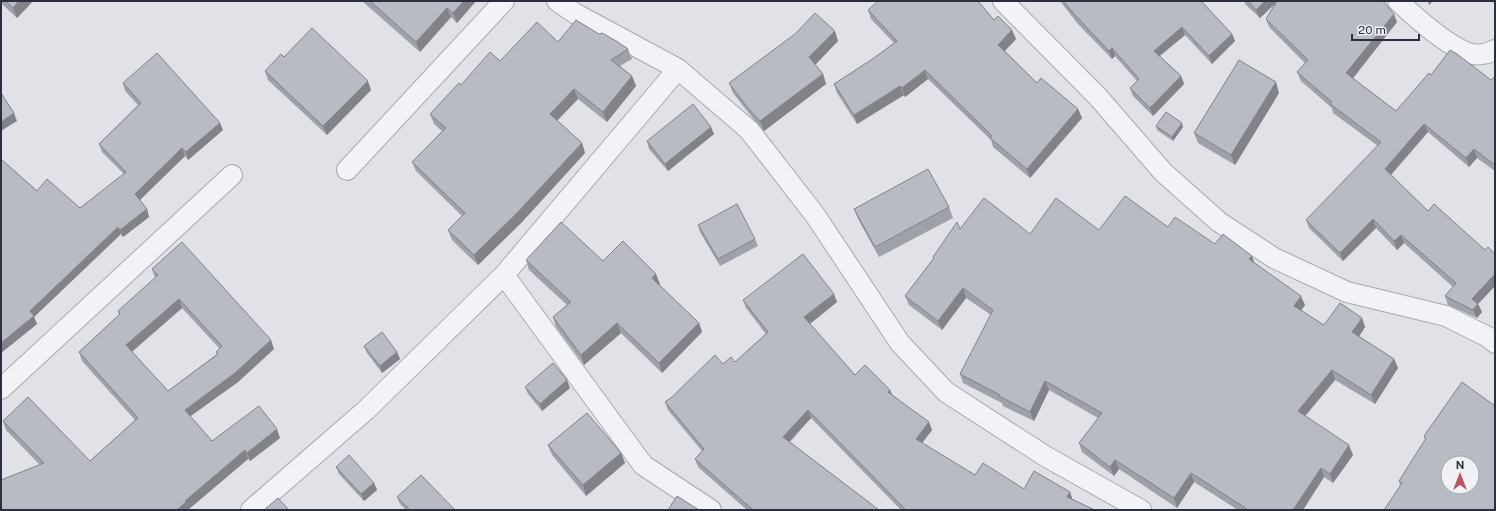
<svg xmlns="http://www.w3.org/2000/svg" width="1496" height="511" viewBox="0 0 1496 511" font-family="'Public Sans',sans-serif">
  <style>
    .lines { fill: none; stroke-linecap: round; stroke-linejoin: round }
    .minor-casing { stroke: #a6a9b1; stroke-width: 22 }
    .minor { stroke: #f2f3f6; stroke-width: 20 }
    .wall { fill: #9ea1a9; fill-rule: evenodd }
    .shaded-wall { fill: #818389 }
    .building { fill: #b8bbc4; stroke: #818389; fill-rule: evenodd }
  </style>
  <rect width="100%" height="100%" fill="#e0e2e7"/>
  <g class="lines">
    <g class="minor-casing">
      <path id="minor" d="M557 1 576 14 678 69 749 130 815 215 900 343 946 392 1045 456 1141 510
        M1003 1 1098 97 1163 172 1219 222 1274 258 1347 292 1446 316 1488 337 1495 343
        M1398 1C1416 18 1445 44 1468 53 1476 56 1488 54 1495 50
        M347 170 504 1
        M504 275 643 465 711 510
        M1 389 232 175
        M251 510 366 410 504 275 678 69"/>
    </g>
    <use href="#minor" class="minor"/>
  </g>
  <path class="wall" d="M1 1H33L17 18 1 3Z
    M362 1H476L457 23 451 17 420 52Z
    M1060 1H1201L1232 34 1235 41 1212 64 1185 35 1160 56 1181 76 1184 84 1153 116 1133 96 1130 88 1137 81 1115 56 1112 59 1078 24Z
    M1244 1H1383L1397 22 1353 78 1396 111 1431 75 1491 80 1495 76V171L1477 158 1469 167 1428 132 1391 175 1428 211 1485 250 1495 254V286L1478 304 1482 312 1477 318 1448 305 1445 296 1453 287 1404 243 1397 250 1376 228 1343 261 1309 228 1306 220 1378 146 1333 113 1332 108 1301 81 1297 72 1305 63 1269 27 1266 19 1275 3 1260 18 1246 5Z
    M868 10 994 20 1016 39 1005 51 1037 83 1078 109 1082 118 1030 178 993 147 991 140 928 79 905 97 904 95 857 124 837 93 834 84 874 58 894 43 871 19Z
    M599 34 628 49 632 59 620 66 632 76 636 86 607 122 578 99 557 120 582 143 585 153 522 222 478 265 452 240 448 230 462 216 416 171 412 162 442 131 434 124 430 114 461 85 500 61 558 42Z
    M838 41 815 65 823 74 826 84 764 131 751 116 733 93 729 83Z
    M284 57 371 90 327 135 268 80 265 71Z
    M123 83 223 130 188 160 185 156 139 200 147 209 149 217 123 237 121 234 34 317 37 324 1 353V159L37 191 80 208 124 174 102 152 99 144 138 105 125 91Z
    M1279 93 1235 165 1198 143 1194 133Z
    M1156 126 1183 127 1173 141 1157 130Z
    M714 134 668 171 649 149 647 141Z
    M949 207 953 218 879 257 858 219 854 209Z
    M698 225 755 239 758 246 720 266 700 232Z
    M1168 227 1215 244 1252 256 1254 263 1305 305 1301 310 1324 325 1362 318 1365 327 1359 336 1394 359 1398 368 1375 404 1335 380 1305 416 1353 455 1333 483 1324 477 1303 510H1238L1194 482 1177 508 1119 469 1114 476 1082 452 1079 443 1098 418 1049 390 1034 421 1003 406 1002 403 963 383 960 374 991 315 966 298 942 330 909 305 905 296 933 259V257L960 229 1030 234Z
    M526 260 603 261 660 284 659 285 699 323 702 332 662 373 621 333 584 365 556 327 553 317 567 305 529 270Z
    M152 269 274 349 238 382 190 416 212 441 280 438 250 461 248 459 189 509 40 465 6 430 3 421 90 461 135 420 82 361 79 352 119 315 118 311 155 278ZM182 308 220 349 216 352 217 354 168 391 132 352Z
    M743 300 837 302 810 324 855 375 890 390 893 396 929 422 932 430 922 443 975 475 1024 489 1070 492 1072 499 1095 510H901L811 418 790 442 879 510H747L698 467 695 459 702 451 668 410 665 402 723 364 735 362 766 334 746 308Z
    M364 346 397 352 400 359 382 373 367 353Z
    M1462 382 1400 485 1399 481 1425 440 1424 436Z
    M525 387 570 388 542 411 528 394Z
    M548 445 621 453 625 463 586 496 552 455Z
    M336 467 374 483 377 490 364 501 339 474Z
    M397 497 455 510H406L400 504Z"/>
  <path class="shaded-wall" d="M19 1H33L17 18 13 8Z
    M464 1H476L457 23 453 13Z
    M1265 1H1278L1260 18 1256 10Z
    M1428 1H1433L1429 5Z
    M447 8 451 17 420 52 416 42Z
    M1394 14 1397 22 1350 82 1346 73Z
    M1182 27 1185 35 1157 58 1154 51Z
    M1012 30 1016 39 1002 54 998 45Z
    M835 31 838 41 813 67 809 57Z
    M1232 34 1235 41 1212 64 1209 56Z
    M1112 48 1115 56 1112 59 1109 51Z
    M925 70 928 79 905 97 902 88Z
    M823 74 826 84 764 131 760 121Z
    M632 76 636 86 607 122 603 112Z
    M1181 76 1184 84 1153 116 1150 108Z
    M368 81 371 90 327 135 323 126Z
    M1276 82 1279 93 1235 165 1231 155Z
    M900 86 904 95 857 124 854 115Z
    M574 89 578 99 554 124 550 114Z
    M1078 109 1082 118 1030 178 1027 169Z
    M14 113 17 121 1 131V122Z
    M220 123 223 130 188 160 186 152Z
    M1182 123 1183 127 1173 141 1172 137Z
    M1424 124 1428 132 1388 178 1385 169Z
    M711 127 714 134 668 171 665 164Z
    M582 143 585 153 522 222 478 265 474 255Z
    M182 148 185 156 138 202 135 194Z
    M1474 149 1477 158 1469 167 1466 158Z
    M147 209 149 217 123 237 120 230Z
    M1373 219 1376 228 1343 261 1340 253Z
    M118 227 121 234 34 317 37 324 1 353V343L30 311Z
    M1401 235 1404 243 1397 250 1394 241Z
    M1252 256 1255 265 1249 259Z
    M656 274 660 284 656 288 652 278Z
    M1495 274V286L1475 307 1472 299Z
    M963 288 966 298 942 330 938 321Z
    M834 294 837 302 807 326 804 317Z
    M1301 296 1305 305 1298 315 1294 306Z
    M179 299 182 308 129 354 126 345Z
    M1478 304 1482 312 1477 318 1473 310Z
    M1362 318 1365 327 1356 341 1352 332Z
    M617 323 621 333 584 365 581 355Z
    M699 323 702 332 662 373 659 363Z
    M271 340 274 349 238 382 188 418 185 410Z
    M397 352 400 359 382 373 380 366Z
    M1394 359 1398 368 1375 404 1371 395Z
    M1332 370 1335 380 1301 421 1298 411Z
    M567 380 570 388 542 411 540 404Z
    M1045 381 1049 390 1034 421 1030 412Z
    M890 390 893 398 888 392Z
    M808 410 811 418 786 445 783 437Z
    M929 422 932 430 919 447 916 439Z
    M277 429 280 438 250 461 247 453Z
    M1349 445 1353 455 1333 483 1330 474Z
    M245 450 248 459 189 509V510H177L185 501Z
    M621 453 625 463 586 496 583 485Z
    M1115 460 1119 469 1114 476 1110 467Z
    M1321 468 1324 477 1303 510H1293Z
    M1191 473 1194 482 1177 508 1174 498Z
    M374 483 377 490 364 501 361 494Z
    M1070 492 1073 501 1067 497Z"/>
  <path class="building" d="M6 1H19L13 8Z
    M370 1H464L453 13 447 8 416 42Z
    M878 1H978L994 20 998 16 1012 30 998 45 1037 83 1041 78 1078 109 1027 169 990 138 992 136 925 70 902 88 900 86 854 115 834 84 874 58 897 41 868 10Z
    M1063 1H1201L1232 34 1209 56 1182 27 1154 51 1181 76 1150 108 1130 88 1139 79 1112 48 1109 51 1076 16Z
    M1248 1H1265L1256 10Z
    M1277 1H1383L1394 14 1346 73 1396 111 1429 73 1431 75 1450 50 1457 54 1491 80 1495 76V165L1474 149 1466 158 1424 124 1385 169 1428 211 1434 204 1485 250 1488 247 1495 254V274L1472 299 1478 304 1473 310 1445 296 1456 283 1401 235 1394 241 1373 219 1340 253 1306 220 1381 142 1330 104 1332 102 1297 72 1308 60 1266 19Z
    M815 13 835 31 809 57 823 74 760 121 747 107 729 83 795 34Z
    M576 20 599 34 602 33 618 42 628 49 611 60 632 76 603 112 574 89 550 114 582 143 518 212 474 255 448 230 465 213 412 162 446 128 430 114 459 83 461 85 490 52 500 61 537 22 558 42Z
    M312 28 368 81 323 126 265 71 281 54 284 57Z
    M157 53 220 123 186 152 182 148 135 194 147 209 120 230 118 227 30 311 34 316 1 343V159L37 191 47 179 80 208 126 172 99 144 141 103 123 83Z
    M1239 60 1276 82 1231 155 1194 133Z
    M1 93 14 113 1 122Z
    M693 104 711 127 665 164 647 141Z
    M1166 112 1182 123 1172 137 1156 126Z
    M928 169 949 207 875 247 854 209Z
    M1125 196 1168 227 1175 217 1215 244 1223 234 1252 256 1249 259 1301 296 1294 306 1324 325 1340 303 1362 318 1352 332 1394 359 1371 395 1332 370 1298 411 1349 445 1330 474 1321 468 1293 510H1246L1247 509 1191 473 1174 498 1115 460 1110 467 1079 443 1102 413 1045 381 1030 412 999 396 1000 395 960 374 993 310 963 288 938 321 905 296 934 258 933 257 957 222 960 229 984 198 1030 234 1056 198 1099 230Z
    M737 204 755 239 718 259 698 225Z
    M561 222 603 261 623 241 656 274 652 278 699 323 659 363 617 323 581 355 553 317 571 302 526 260Z
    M182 242 271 340 235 373 185 410 212 441 259 406 277 429 247 453 245 450 185 501 186 502 177 510H1V480L44 463 3 421 28 397 90 461 138 418 79 352 120 314 118 311 158 275 152 269ZM179 299 222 346 216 352 218 354 168 391 126 345Z
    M803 254 834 294 804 317 855 375 865 365 890 390 888 392 929 422 916 439 975 475 983 463 1024 489 1034 471 1070 492 1067 497 1095 510H904L905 509 808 410 783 437 879 510H753L695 459 704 449 665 402 672 397 715 355 723 364 731 357 735 362 768 332 743 300Z
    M382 332 397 352 380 366 364 346Z
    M553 363 567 380 540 404 525 387Z
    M1462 382 1495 406V510H1384L1402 483 1399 481 1426 438 1424 436ZM1448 463H1472V487H1448Z
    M587 413 621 453 583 485 548 445Z
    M349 455 374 483 361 494 336 467Z
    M421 475 455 510H410L397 497Z
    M677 496 699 510H668Z
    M278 498 289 510H264Z"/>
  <rect width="1496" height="511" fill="none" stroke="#2a303d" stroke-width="4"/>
  <g transform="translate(1460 475)"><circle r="19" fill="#eff1f5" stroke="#a0a4ab"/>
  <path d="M0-3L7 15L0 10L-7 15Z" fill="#c0525b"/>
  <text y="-6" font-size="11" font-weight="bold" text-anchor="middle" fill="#2a303d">N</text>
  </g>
  <path d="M1352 34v6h67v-6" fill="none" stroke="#2a303d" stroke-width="2"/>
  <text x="1358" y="34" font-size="12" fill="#2a303d" stroke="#eff1f5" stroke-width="3" paint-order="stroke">20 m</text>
</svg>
